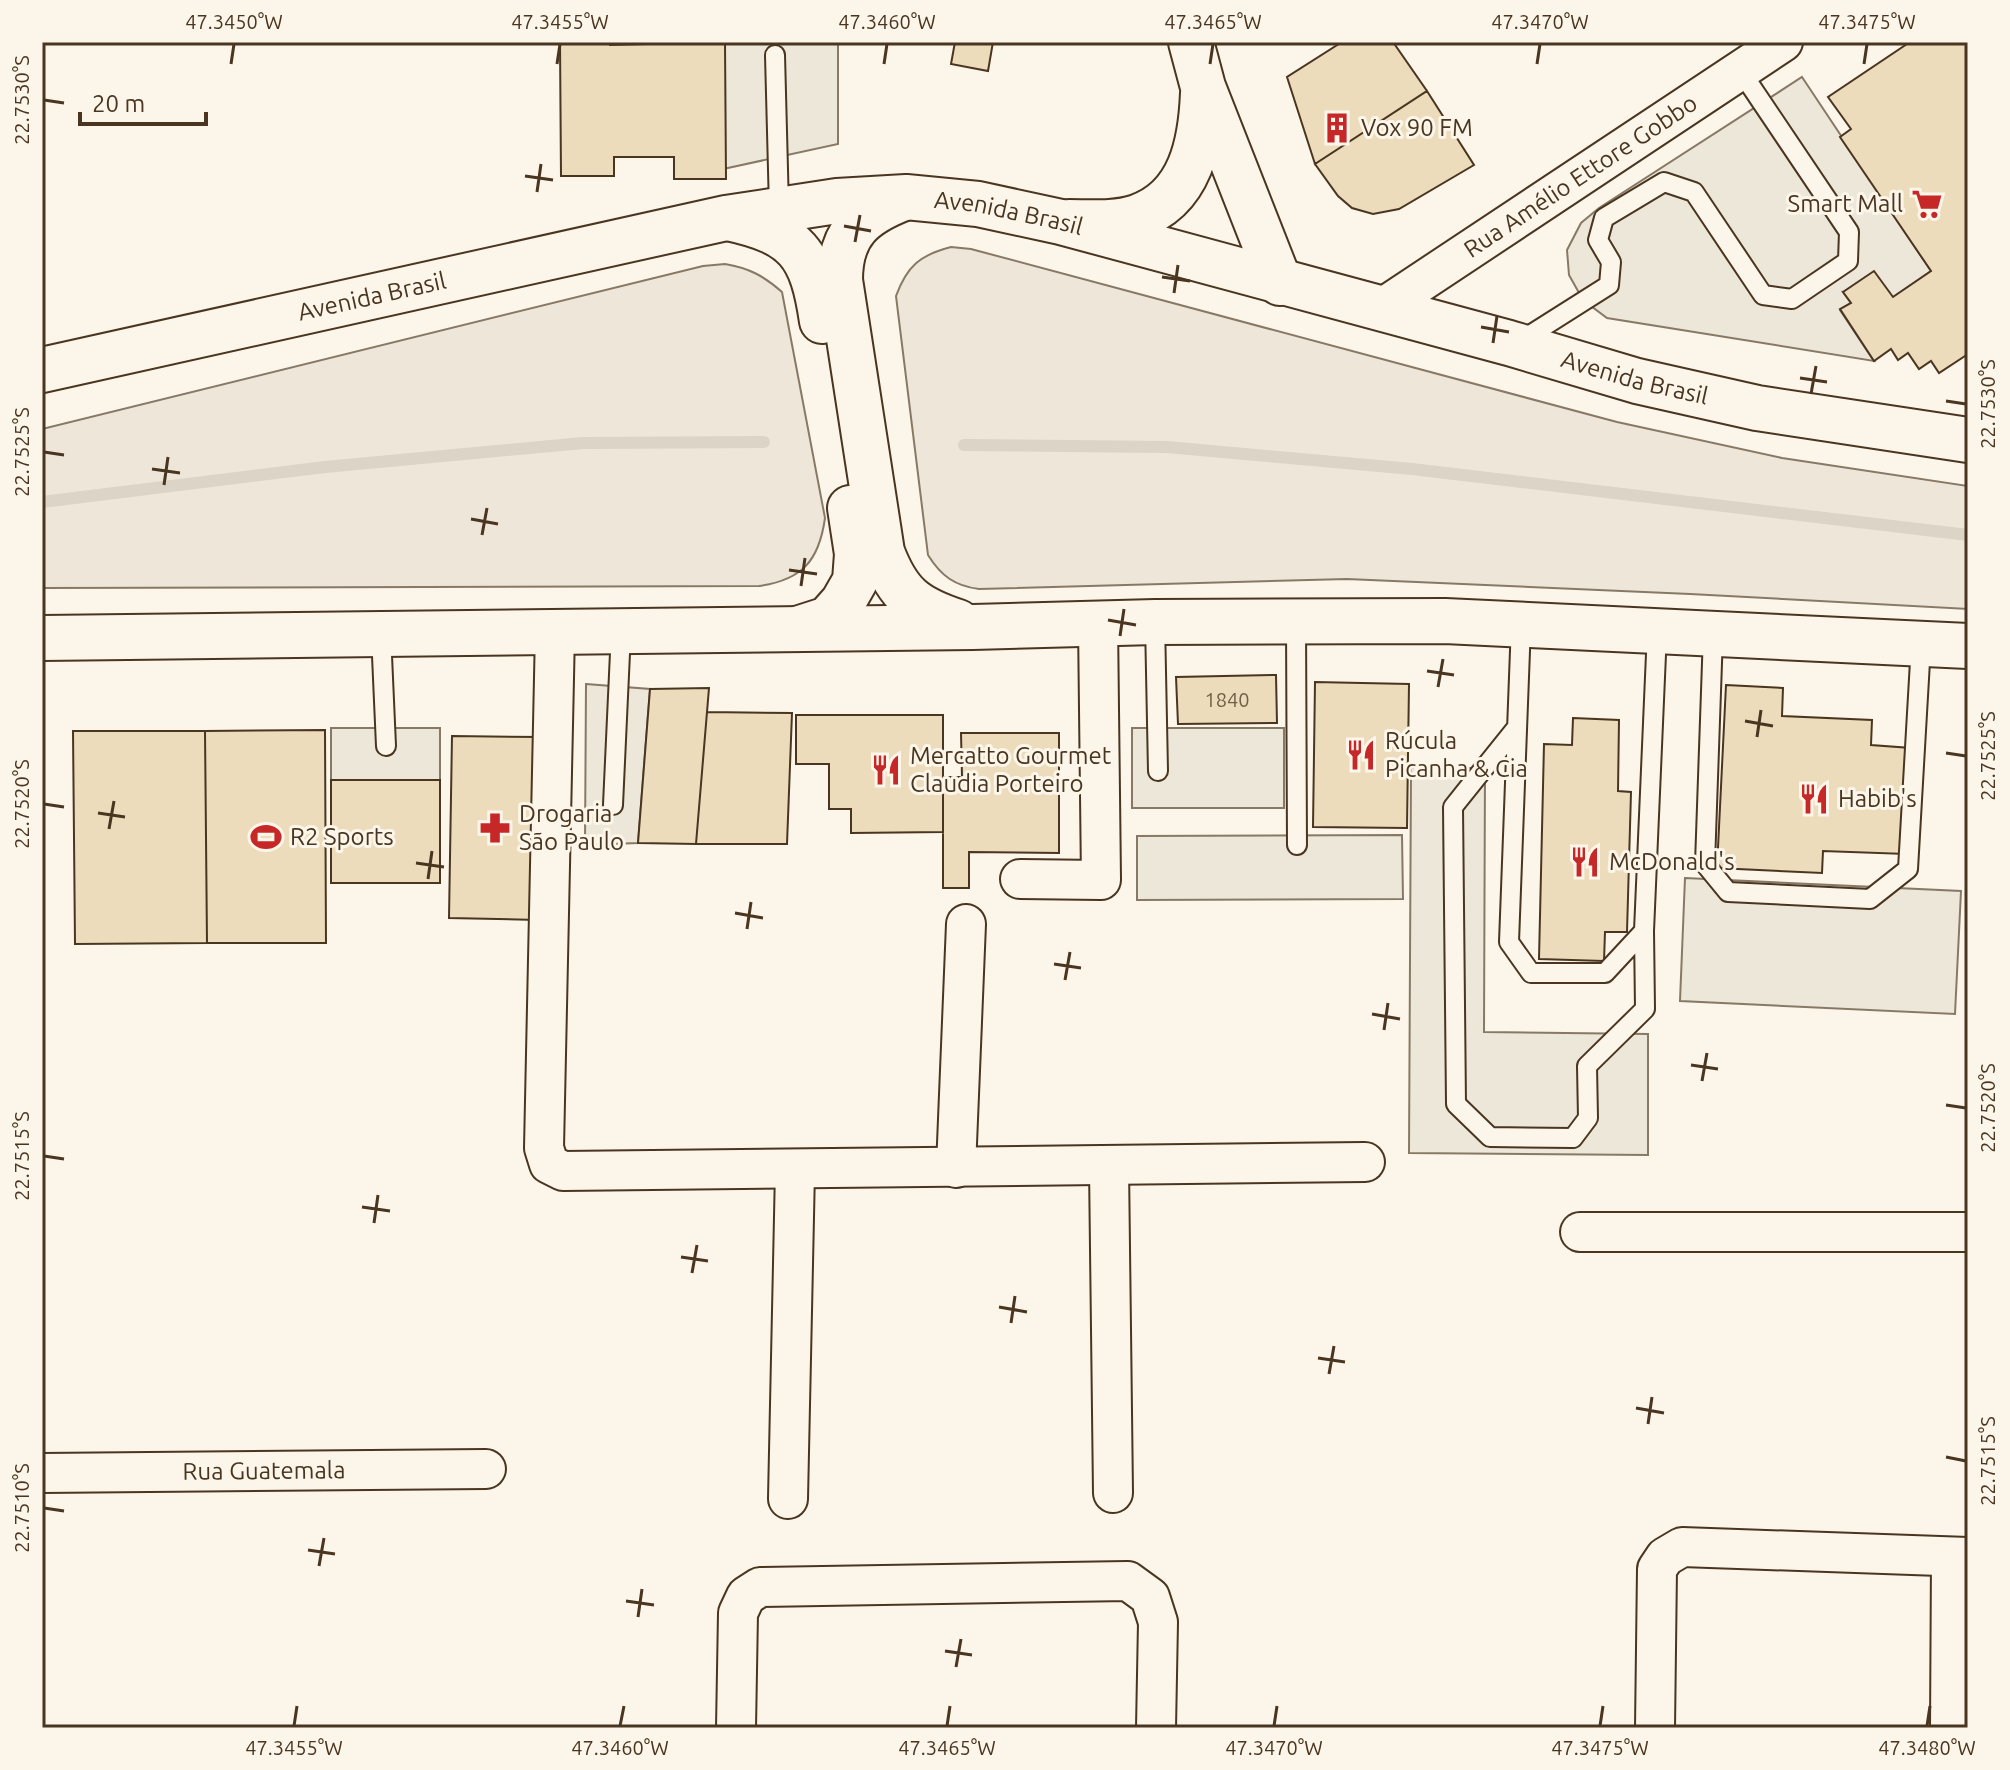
<svg xmlns="http://www.w3.org/2000/svg" width="2010" height="1770" viewBox="0 0 2010 1770" font-family="Ubuntu,sans-serif">
  <style>
    .green { fill: #ede6d9; stroke: #887966; stroke-width: 2 }
    .parking { fill: #ede7d9; stroke: #887966; stroke-width: 2 }
    .lines { fill: none; stroke-linecap: round; stroke-linejoin: round }
    .stream { stroke: #dcd4c6; stroke-width: 12 }
    .building { fill: #ecdcbc; stroke: #4a3520; stroke-width: 2 }
    .service-casing { stroke: #4a3520; stroke-width: 22 }
    .minor-casing { stroke: #4a3520; stroke-width: 42 }
    .tertiary-casing { stroke: #4a3520; stroke-width: 48 }
    .primary-casing { stroke: #4a3520; stroke-width: 48 }
    .service { stroke: #fbf6e9; stroke-width: 18 }
    .minor { stroke: #fbf6e9; stroke-width: 38 }
    .tertiary { stroke: #fbf6e9; stroke-width: 44 }
    .primary { stroke: #fbf6e9; stroke-width: 44 }
    .ticks { fill: none; stroke: #4a3520; stroke-width: 3 }
    .labels { text-anchor: middle; stroke-width: 6; stroke-linejoin: round; paint-order: stroke }
    .number-label { font-size: 20px; fill: #725f47 }
    .poi-label { font-size: 24px; fill: #4a3520; stroke: #fbf6e9; text-anchor: start }
    .street-label { font-size: 24px; fill: #4a3520; stroke: #fbf6e9 }
    .neatline { fill: none; stroke: #4a3520; stroke-width: 3 }
    .ticks-label { font-size: 20px; text-anchor: middle; fill: #4a3520 }
  </style>
  <rect width="100%" height="100%" fill="#fbf6e9"/>
  <path class="green" d="M951 247 971 249 1617 422 1782 458 1968 486V609L1690 594 1347 579 979 589C955 586 941 576 928 555L896 296C907 266 920 255 951 247Z
    M725 264C749 268 764 276 782 292L825 518C819 561 802 580 759 586L42 588V429L703 266Z"/>
  <path class="parking" d="M712 42H838V144L714 171Z
    M1802 77 1931 271 1893 297 1843 292 1851 303 1840 310 1874 361 1607 318 1583 300 1569 275 1567 250 1581 223 1599 208Z
    M586 684 650 689 638 843 585 845Z
    M331 728H440V780H331Z
    M1132 728H1284V808H1132Z
    M1411 768H1485L1484 1032 1648 1034V1155L1409 1153Z
    M1402 835 1403 899 1137 900V836Z
    M1685 878 1961 891 1955 1014 1680 1001Z"/>
  <g class="lines">
    <path class="stream" d="M964 445 1167 447 1412 469 1968 535
      M42 502 325 467 583 443 764 442"/>
  </g>
  <path class="building" d="M560 42H610V45L725 42 726 179H674V157H614V176H561Z
    M955 42H993L988 71 951 64Z
    M1342 42H1393L1427 91 1315 164 1287 77Z
    M1910 42H1968V354L1939 373 1931 361 1919 369 1908 353 1898 360 1891 349 1874 361 1840 309 1851 303 1843 292 1874 271 1893 297 1931 271 1840 137 1851 129 1828 97Z
    M1427 91 1474 165 1399 209 1373 214 1352 208 1338 196 1315 164Z
    M1276 675 1277 723 1178 724 1176 677Z
    M1315 682 1409 684 1407 828 1313 827Z
    M1726 685 1783 688 1782 716 1872 720 1871 745 1911 748 1906 854 1823 851 1822 873 1717 868Z
    M709 688 696 844 638 843 650 689Z
    M707 712 792 713 787 844H696Z
    M796 715H943V832L851 833V809H829V764H796Z
    M1573 718 1619 720 1618 791 1631 792 1627 932H1605L1604 961 1539 959 1544 744 1572 745Z
    M325 730 326 943H207L205 731Z
    M73 731H205L207 943 75 944Z
    M961 733H1059V853L969 852V888H943V777H962Z
    M452 736 541 737 538 920 449 918Z
    M331 780H440V883H331Z"/>
  <g class="lines">
    <g class="service-casing">
      <path id="service" d="M775 55 779 208
        M1519 342 1609 285 1611 262 1598 240 1604 218 1664 182 1694 192 1763 295 1792 299 1848 261 1849 232 1740 70
        M1155 622 1158 771
        M1296 622 1297 845
        M1521 624 1509 942 1531 973H1605L1644 931 1657 631
        M381 633 386 746
        M1713 634 1705 864 1728 892 1870 899 1908 869 1921 644
        M1517 727 1453 807 1456 1104 1490 1137 1573 1138 1588 1118 1587 1066 1645 1009 1644 931
        M613 805 621 631"/>
    </g>
    <g class="minor-casing">
      <g id="minor">
        <path id="s1" d="M1379 310 1783 42"/>
        <path d="M555 631 544 1148 549 1164 563 1171 1365 1162"/>
        <path d="M1020 879 1101 880 1098 623"/>
        <path d="M1109 1166 1113 1493"/>
        <path d="M956 1168 966 924"/>
        <path d="M1580 1232H1968"/>
        <path id="s2" d="M42 1473 486 1469"/>
        <path d="M788 1499 795 1170"/>
        <path d="M736 1728 738 1613 746 1596 760 1587 1128 1581 1150 1597 1158 1622 1156 1728"/>
        <path d="M1655 1728 1657 1569 1665 1557 1682 1547 1968 1557"/>
        <path d="M1950 1728 1951 1557"/>
      </g>
    </g>
    <g class="tertiary-casing">
      <path id="tertiary" d="M1191 42 1203 87 1280 283
        M1069 222C1091 222 1116 224 1137 217 1191 199 1201 142 1203 93"/>
    </g>
    <g class="primary-casing">
      <g id="primary">
        <path d="M904 198C862 214 840 233 840 280L882 552C898 595 915 608 958 622"/>
        <path d="M728 218C797 233 812 253 822 321"/>
        <path id="s3" d="M42 370 726 218 837 201 906 197 978 204 1061 222 1509 343 1637 381 1757 408 1968 440"/>
        <path d="M800 628 828 619 843 602 855 581 857 554 850 508"/>
        <path d="M42 638 973 627 1155 622 1445 621 1968 646"/>
      </g>
    </g>
    <use href="#service" class="service"/>
    <use href="#minor" class="minor"/>
    <use href="#tertiary" class="tertiary"/>
    <use href="#primary" class="primary"/>
  </g>
  <path class="ticks" d="M231 64 234 44M557 64 560 44M884 64 887 44M1210 64 1213 44M1537 64 1540 44M1864 64 1867 44M44 100 64 103M525 176 553 180M537 192 541 164M844 226 871 231M855 242 860 215M1162 277 1190 281M1174 293 1178 265M1481 327 1509 332M1493 343 1497 316M1800 378 1827 382M1811 394 1816 366M1946 401 1966 404M44 452 64 455M152 469 180 473M164 485 168 457M471 519 498 524M482 535 487 508M789 570 817 574M801 586 805 558M1108 620 1136 625M1120 636 1124 609M1427 671 1454 675M1438 687 1443 659M1745 721 1773 726M1757 737 1761 710M1946 753 1966 756M44 804 64 807M98 813 125 817M109 829 114 801M416 863 444 867M428 879 432 851M735 913 763 918M747 929 751 902M1054 964 1081 968M1065 980 1070 952M1372 1014 1400 1019M1384 1030 1388 1003M1691 1065 1718 1069M1702 1081 1707 1053M1946 1105 1966 1108M44 1156 64 1159M362 1207 390 1211M374 1223 378 1195M681 1257 708 1261M692 1273 697 1245M999 1307 1027 1312M1011 1323 1015 1296M1318 1358 1345 1362M1329 1374 1334 1346M1636 1408 1664 1413M1648 1424 1652 1397M1946 1457 1966 1461M44 1508 64 1511M308 1550 335 1554M319 1566 324 1538M626 1601 654 1605M638 1617 642 1589M945 1651 972 1655M956 1667 961 1639M294 1726 297 1706M620 1726 624 1706M947 1726 950 1706M1274 1726 1277 1706M1600 1726 1603 1706M1927 1726 1930 1706"/>
  <defs>
    <g id="building-bare" transform="scale(2.4)"><path d="M-4-6H4V6H1V3H-1V6H-4ZM-2.5-4.3h1.7v1.8h-1.7ZM.8-4.3h1.7v1.8H.8ZM-2.5-1h1.7V.8h-1.7ZM.8-1h1.7V.8H.8Z" fill="#c62828" stroke="#fbf6e9" stroke-width="2.5" paint-order="stroke"/></g>
    <g id="supermarket-bare" transform="scale(2.4)"><path d="M-6-5.5h2.5l.6 2H6L4.5 2H-2.5L-4.4-4H-6ZM-1.5 3.2a1.3 1.3 0 1 0 .1 0ZM3 3.2a1.3 1.3 0 1 0 .1 0Z" fill="#c62828" stroke="#fbf6e9" stroke-width="2.5" paint-order="stroke"/></g>
    <g id="restaurant-bare" transform="scale(2.4)"><path d="M-5-6h1v4h1v-4h1v4h1v-4h1v5L-1.5 .5V6h-2V.5L-5-1ZM5-6V6H3V1.5H1.5Q1.5-4 5-6Z" fill="#c62828" stroke="#fbf6e9" stroke-width="2.5" paint-order="stroke"/></g>
    <g id="pharmacy-bare" transform="scale(2.4)"><path d="M-2-6h4v4h4v4h-4v4h-4v-4h-4v-4h4Z" fill="#c62828" stroke="#fbf6e9" stroke-width="2.5" paint-order="stroke"/></g>
    <g id="stadium-bare" transform="scale(2.4)"><path d="M0-5a6.5 5 0 1 0 0 10a6.5 5 0 1 0 0-10ZM-3.5-1.8h7v3.6h-7Z" fill="#c62828" stroke="#fbf6e9" stroke-width="2.5" paint-order="stroke"/></g>
  </defs>
  <g fill-rule="evenodd">
    <use href="#building-bare" x="1337" y="128"/>
    <use href="#supermarket-bare" x="1927" y="204"/>
    <use href="#restaurant-bare" x="1361" y="755"/>
    <use href="#restaurant-bare" x="886" y="770"/>
    <use href="#restaurant-bare" x="1814" y="799"/>
    <use href="#pharmacy-bare" x="495" y="828"/>
    <use href="#stadium-bare" x="266" y="837"/>
    <use href="#restaurant-bare" x="1585" y="862"/>
  </g>
  <g class="labels">
    <g class="number-label">
      <text x="1227" y="707">1840</text>
    </g>
    <g class="poi-label">
      <text x="1361" y="136">Vox 90 FM</text>
      <text x="1903" y="212" text-anchor="end">Smart Mall</text>
      <text x="1385" y="749">Rúcula<tspan x="1385" dy="28">Picanha &amp; Cia</tspan></text>
      <text x="910" y="764">Mercatto Gourmet<tspan x="910" dy="28">Claudia Porteiro</tspan></text>
      <text x="1838" y="807">Habib's</text>
      <text x="519" y="822">Drogaria<tspan x="519" dy="28">São Paulo</tspan></text>
      <text x="290" y="845">R2 Sports</text>
      <text x="1609" y="870">McDonald's</text>
    </g>
    <g class="street-label">
      <text dy="8" stroke="none"><textPath href="#s1" startOffset="242">Rua Amélio Ettore Gobbo</textPath></text>
      <text dy="8" stroke="none"><textPath href="#s3" startOffset="986">Avenida Brasil</textPath></text>
      <text dy="8" stroke="none"><textPath href="#s3" startOffset="338">Avenida Brasil</textPath></text>
      <text dy="8" stroke="none"><textPath href="#s3" startOffset="1634">Avenida Brasil</textPath></text>
      <text dy="8" stroke="none"><textPath href="#s2" startOffset="222">Rua Guatemala</textPath></text>
    </g>
  </g>
  <rect width="2010" height="1770" fill="none" stroke="#fbf6e9" stroke-width="88"/>
  <path d="M80 112v12h126v-12" fill="none" stroke="#4a3520" stroke-width="4"/>
  <text x="92" y="112" font-size="24" fill="#4a3520" stroke="#fbf6e9" stroke-width="6" paint-order="stroke">20 m</text>
  <rect x="44" y="44" width="1922" height="1682" class="neatline"/>
  <g class="ticks-label">
    <text x="234" y="29">47.3450°W</text>
    <text x="560" y="29">47.3455°W</text>
    <text x="887" y="29">47.3460°W</text>
    <text x="1213" y="29">47.3465°W</text>
    <text x="1540" y="29">47.3470°W</text>
    <text x="1867" y="29">47.3475°W</text>
    <text transform="translate(22 100) rotate(-90)" y="7">22.7530°S</text>
    <text transform="translate(1988 404) rotate(-90)" y="7">22.7530°S</text>
    <text transform="translate(22 452) rotate(-90)" y="7">22.7525°S</text>
    <text transform="translate(1988 756) rotate(-90)" y="7">22.7525°S</text>
    <text transform="translate(22 804) rotate(-90)" y="7">22.7520°S</text>
    <text transform="translate(1988 1108) rotate(-90)" y="7">22.7520°S</text>
    <text transform="translate(22 1156) rotate(-90)" y="7">22.7515°S</text>
    <text transform="translate(1988 1461) rotate(-90)" y="7">22.7515°S</text>
    <text transform="translate(22 1508) rotate(-90)" y="7">22.7510°S</text>
    <text x="294" y="1755">47.3455°W</text>
    <text x="620" y="1755">47.3460°W</text>
    <text x="947" y="1755">47.3465°W</text>
    <text x="1274" y="1755">47.3470°W</text>
    <text x="1600" y="1755">47.3475°W</text>
    <text x="1927" y="1755">47.3480°W</text>
  </g>
</svg>
